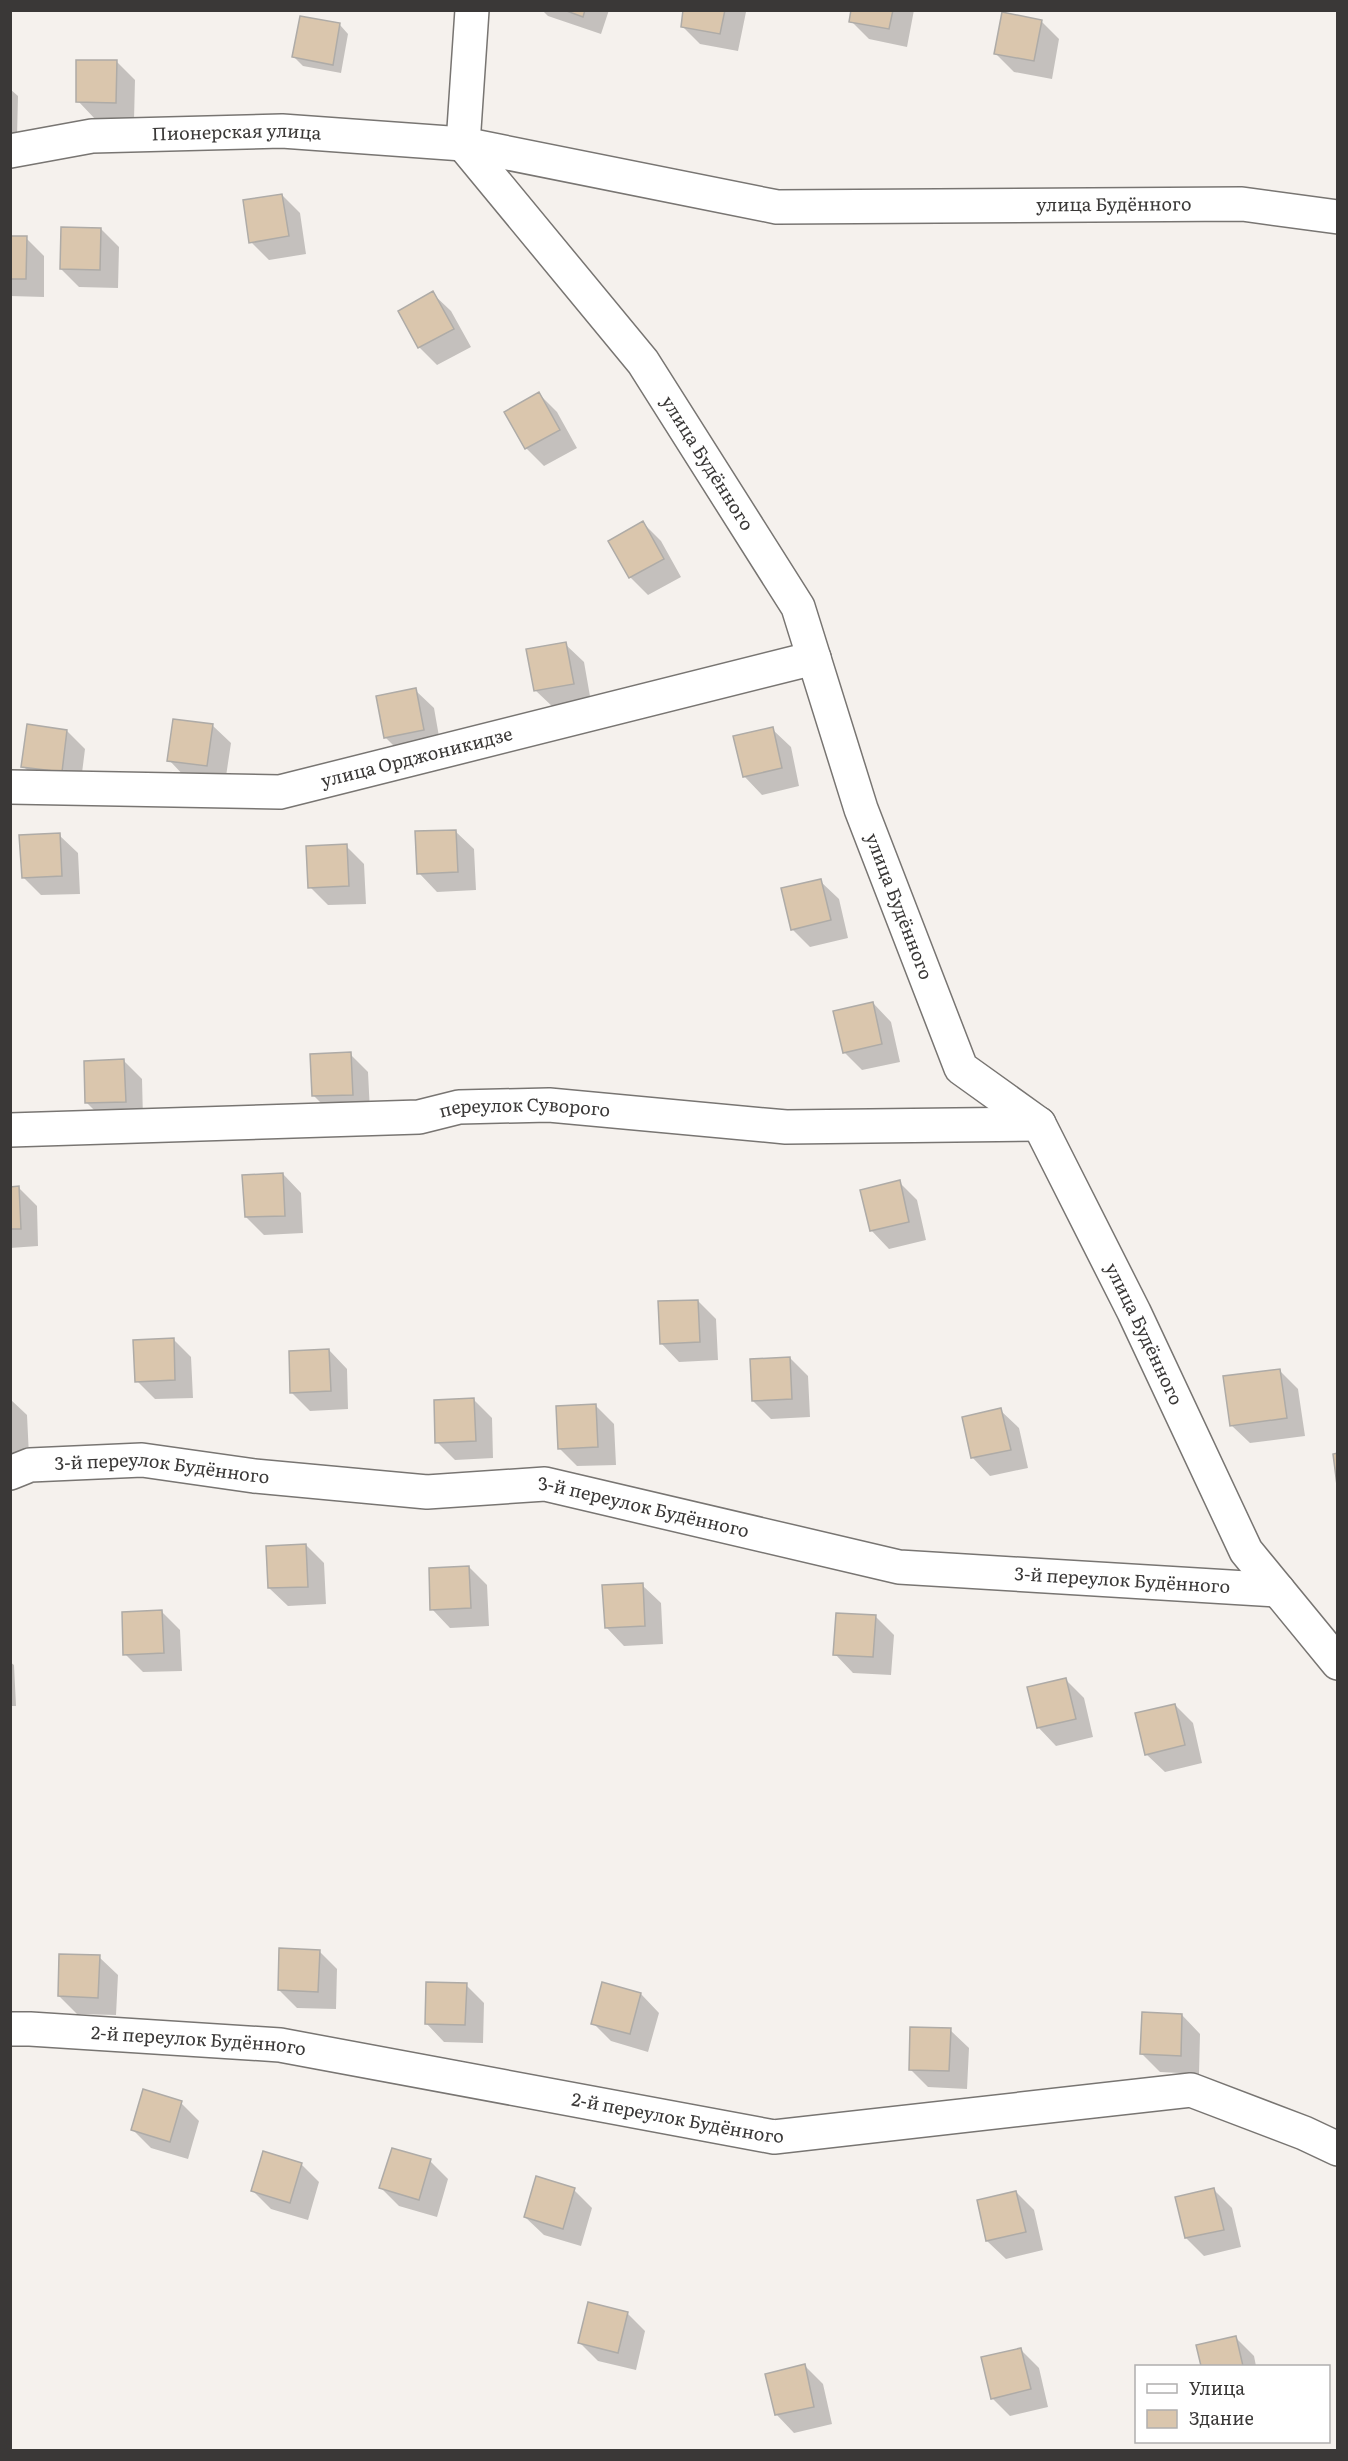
<svg xmlns="http://www.w3.org/2000/svg" width="1348" height="2461" viewBox="0 0 1348 2461" font-family="Literata,serif">
  <style>
    .shadow { fill: #0003 }
    .building { fill: #dac6ad; stroke: #aeaba7; stroke-width: 1.5 }
    .lines { fill: none; stroke-linecap: round; stroke-linejoin: round }
    .minor-casing { stroke: #787572; stroke-width: 36 }
    .minor { stroke: #fff; stroke-width: 33 }
    .labels { text-anchor: middle; stroke-width: 4.5; stroke-linejoin: round; paint-order: stroke }
    .street-label { font-size: 18px; fill: #3a3837; stroke: #fff }
  </style>
  <rect width="100%" height="100%" fill="#f5f1ed"/>
  <path class="shadow" d="M542 10H609L601 34 548 16Z
    M685 10H744L746 12 738 51 700 44 682 26Z
    M853 10H914L907 47 869 39 851 21Z
    M1041 21 1059 39 1052 79 1014 72 996 54Z
    M340 25 348 34 341 73 303 66 294 57Z
    M117 62 135 80 134 120H96L78 101Z
    M10 89 18 96 17 137H10Z
    M282 195 300 213 306 254 269 260 251 242Z
    M101 229 119 247 118 288 79 287 61 269Z
    M10 238H26L44 256V297L10 296Z
    M432 293 451 311 471 347 437 365 419 347Z
    M539 394 557 412 577 448 544 466 526 448Z
    M643 523 661 541 681 577 648 595 630 577Z
    M565 644 584 662 591 702 554 708 535 690Z
    M415 690 434 708 441 748 403 755 385 737Z
    M212 725 231 743 225 783 187 779 169 760Z
    M772 729 791 747 799 786 762 795 744 776Z
    M67 731 85 749 80 789 41 784 23 766Z
    M455 831 474 849 476 890 437 892 419 873Z
    M59 835 78 853 80 894 41 895 23 877Z
    M346 846 364 864 366 904 328 905 310 887Z
    M820 881 839 899 848 938 810 947 792 929Z
    M873 1003 891 1022 900 1062 862 1070 844 1052Z
    M350 1054 368 1072 370 1112 332 1114 314 1096Z
    M124 1061 142 1079 143 1119 105 1121 87 1103Z
    M283 1174 301 1193 303 1233 264 1235 246 1217Z
    M899 1182 917 1200 926 1240 889 1249 871 1230Z
    M10 1188H19L37 1206 38 1246 10 1248Z
    M698 1301 716 1319 718 1360 679 1362 661 1343Z
    M173 1339 191 1357 193 1398 155 1399 137 1381Z
    M329 1350 347 1369 348 1409 310 1411 292 1393Z
    M790 1358 808 1376 810 1417 771 1419 753 1401Z
    M1280 1371 1298 1389 1305 1436 1250 1443 1231 1425Z
    M10 1399 27 1415 29 1456 10 1457Z
    M474 1400 492 1418 493 1458 455 1460 437 1442Z
    M596 1406 614 1424 616 1465 577 1466 559 1448Z
    M1000 1410 1019 1428 1028 1468 990 1476 972 1457Z
    M306 1545 324 1563 326 1604 288 1606 269 1588Z
    M469 1567 487 1585 489 1626 450 1628 432 1609Z
    M642 1585 661 1603 663 1644 624 1646 606 1627Z
    M162 1612 180 1630 182 1671 143 1672 125 1654Z
    M876 1617 894 1635 891 1675 853 1673 835 1654Z
    M10 1662 14 1665 16 1706H10Z
    M1066 1680 1084 1698 1093 1737 1056 1746 1038 1727Z
    M1175 1705 1193 1723 1202 1763 1165 1772 1146 1754Z
    M319 1951 337 1969 336 2009 297 2008 279 1990Z
    M99 1957 118 1975 116 2015 77 2014 59 1996Z
    M603 1984 641 1994 659 2013 648 2052 611 2041 593 2023Z
    M466 1985 484 2003 483 2043 444 2042 426 2023Z
    M1182 2015 1200 2034 1199 2074 1160 2072 1142 2054Z
    M950 2030 969 2048 967 2089 928 2087 910 2069Z
    M181 2103 199 2121 188 2159 151 2148 133 2130Z
    M430 2161 448 2179 437 2217 399 2206 381 2188Z
    M301 2164 319 2182 308 2220 271 2209 253 2191Z
    M574 2190 592 2208 581 2246 544 2235 525 2217Z
    M1214 2190 1232 2208 1241 2247 1204 2256 1186 2238Z
    M1016 2192 1034 2210 1043 2250 1006 2259 987 2241Z
    M627 2313 645 2331 636 2370 598 2361 580 2343Z
    M1236 2338 1254 2356 1256 2366H1203L1198 2347Z
    M1021 2350 1039 2368 1048 2407 1010 2416 992 2398Z
    M805 2366 823 2384 832 2424 794 2433 776 2414Z"/>
  <path class="building" d="M564 10H585L583 17Z
    M683 10H725L720 34 681 27Z
    M851 10H893L889 29 849 22Z
    M1002 12 1042 20 1034 61 994 54Z
    M300 16 340 23 333 65 292 57Z
    M76 60H117L116 103 76 102Z
    M282 194 289 236 249 243 243 200Z
    M61 227 101 228 100 270 60 269Z
    M10 236H27L26 279H10Z
    M433 291 454 329 418 348 398 311Z
    M539 392 560 430 525 449 504 412Z
    M643 521 664 559 629 578 608 541Z
    M566 642 574 684 534 691 526 649Z
    M416 688 424 730 384 738 376 696Z
    M173 719 213 724 207 766 167 761Z
    M27 724 67 730 62 772 21 767Z
    M773 727 782 768 743 777 733 736Z
    M456 830 458 872 417 874 415 831Z
    M60 833 62 876 22 878 19 835Z
    M347 844 349 886 308 888 306 846Z
    M821 879 831 920 791 930 781 888Z
    M873 1002 882 1044 843 1053 833 1011Z
    M351 1052 353 1095 312 1096 310 1054Z
    M124 1059 126 1102 85 1103 84 1061Z
    M283 1173 285 1216 245 1217 242 1175Z
    M900 1180 909 1222 870 1231 860 1190Z
    M19 1186 21 1229H10V1187Z
    M698 1300 700 1342 660 1344 658 1301Z
    M174 1338 175 1380 135 1382 133 1340Z
    M329 1349 331 1391 290 1393 289 1351Z
    M790 1357 792 1399 752 1401 750 1359Z
    M1280 1369 1287 1418 1230 1426 1223 1376Z
    M474 1398 476 1441 435 1443 434 1400Z
    M596 1404 598 1447 558 1449 556 1406Z
    M1001 1408 1011 1450 971 1458 962 1417Z
    M1338 1453V1493L1333 1454Z
    M306 1544 308 1587 268 1588 266 1546Z
    M469 1566 471 1608 430 1610 429 1568Z
    M643 1583 645 1626 605 1628 602 1585Z
    M162 1610 164 1653 123 1655 122 1612Z
    M836 1613 876 1615 873 1657 833 1655Z
    M1066 1678 1076 1719 1037 1728 1027 1687Z
    M1175 1704 1185 1745 1145 1755 1135 1713Z
    M279 1948 320 1950 318 1992 278 1990Z
    M59 1954 100 1955 98 1998 58 1996Z
    M426 1982 467 1983 465 2025 425 2024Z
    M602 1982 641 1993 630 2034 591 2024Z
    M1142 2012 1182 2014 1181 2056 1140 2054Z
    M910 2027 951 2028 949 2071 909 2070Z
    M143 2089 182 2101 170 2142 131 2130Z
    M392 2148 431 2159 419 2200 379 2188Z
    M263 2151 302 2163 290 2203 251 2191Z
    M536 2176 575 2188 563 2229 524 2217Z
    M1214 2188 1224 2230 1185 2238 1175 2197Z
    M1016 2191 1026 2232 986 2241 977 2200Z
    M588 2302 628 2312 618 2353 578 2343Z
    M1236 2336 1243 2366H1201L1196 2345Z
    M1021 2348 1031 2389 991 2399 981 2357Z
    M805 2364 814 2407 775 2415 765 2374Z"/>
  <g class="lines">
    <g class="minor-casing">
      <g id="minor">
        <path id="s1" d="M472 10 463 144 643 362 798 607 861 809 961 1068 1039 1124 1134 1312 1246 1551 1338 1663"/>
        <path id="s2" d="M10 151 92 136 282 131 463 144 777 207 1242 204 1338 217"/>
        <path id="s3" d="M10 787 280 792 814 658"/>
        <path id="s4" d="M10 1130 419 1117 459 1107 549 1105 786 1127 1039 1124"/>
        <path id="s5" d="M10 1473 30 1465 142 1460 254 1476 427 1492 545 1484 899 1567 1278 1590"/>
        <path id="s6" d="M10 2029H30L280 2045 774 2137 1191 2090 1304 2133 1338 2149"/>
      </g>
    </g>
    <use href="#minor" class="minor"/>
  </g>
  <g class="labels">
    <g class="street-label">
      <text dy="6" stroke="none"><textPath href="#s2" startOffset="228">Пионерская улица</textPath></text>
      <text dy="6" stroke="none"><textPath href="#s2" startOffset="1112">улица Будённого</textPath></text>
      <text dy="6" stroke="none"><textPath href="#s1" startOffset="537">улица Будённого</textPath></text>
      <text dy="6" stroke="none"><textPath href="#s3" startOffset="411">улица Орджоникидзе</textPath></text>
      <text dy="6" stroke="none"><textPath href="#s1" startOffset="1023">улица Будённого</textPath></text>
      <text dy="6" stroke="none"><textPath href="#s4" startOffset="516">переулок Суворого</textPath></text>
      <text dy="6" stroke="none"><textPath href="#s1" startOffset="1527">улица Будённого</textPath></text>
      <text dy="6" stroke="none"><textPath href="#s5" startOffset="154">3-й переулок Будённого</textPath></text>
      <text dy="6" stroke="none"><textPath href="#s5" startOffset="640">3-й переулок Будённого</textPath></text>
      <text dy="6" stroke="none"><textPath href="#s5" startOffset="1126">3-й переулок Будённого</textPath></text>
      <text dy="6" stroke="none"><textPath href="#s6" startOffset="189">2-й переулок Будённого</textPath></text>
      <text dy="6" stroke="none"><textPath href="#s6" startOffset="675">2-й переулок Будённого</textPath></text>
    </g>
  </g>
  <rect width="1348" height="2461" fill="none" stroke="#3a3837" stroke-width="24"/>
  <rect x="1135" y="2365" width="195" height="78" fill="#ffffff" stroke="#b0afaf" stroke-width="1.5"/>
  <rect x="1147" y="2384" width="30" height="9" fill="#ffffff" stroke="#b0afaf" stroke-width="1.5"/>
  <text x="1189" y="2395" font-size="18" fill="#3a3837">Улица</text>
  <rect x="1147" y="2410" width="30" height="18" fill="#dac6ad" stroke="#b0afaf" stroke-width="1.5"/>
  <text x="1189" y="2425" font-size="18" fill="#3a3837">Здание</text>
</svg>
